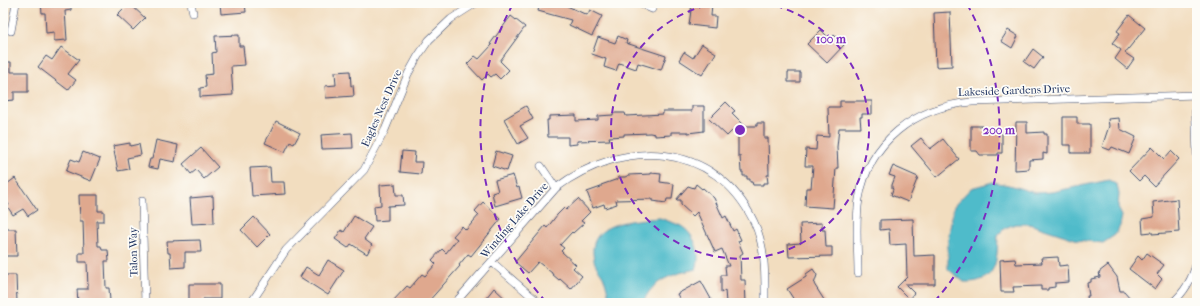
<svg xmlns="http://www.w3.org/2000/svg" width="1200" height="306" viewBox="0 0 1200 306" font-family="'IM FELL French Canon',serif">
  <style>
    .water { fill: #4fbbca; stroke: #357594 }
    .building { fill: #dfa88e }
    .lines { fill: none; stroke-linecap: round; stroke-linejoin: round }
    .street-casing { stroke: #3b496d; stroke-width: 8 }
    .street { stroke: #fff; stroke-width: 7 }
    .ring { fill: none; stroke: #7b2cbf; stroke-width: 2; stroke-dasharray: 7 5 }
    .labels { text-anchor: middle; stroke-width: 3.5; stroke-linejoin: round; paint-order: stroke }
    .street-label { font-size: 11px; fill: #1b2f5e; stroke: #fdfcf7 }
    .centre { fill: #7b2cbf; stroke: #fdfcf7; stroke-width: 2 }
    .ring-label { font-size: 12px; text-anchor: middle; font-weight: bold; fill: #7b2cbf; stroke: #fdfcf7; stroke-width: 3.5; stroke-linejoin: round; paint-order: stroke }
  </style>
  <rect width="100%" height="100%" fill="#fdfcf7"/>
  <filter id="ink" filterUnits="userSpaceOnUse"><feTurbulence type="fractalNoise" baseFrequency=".025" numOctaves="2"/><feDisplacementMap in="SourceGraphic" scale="8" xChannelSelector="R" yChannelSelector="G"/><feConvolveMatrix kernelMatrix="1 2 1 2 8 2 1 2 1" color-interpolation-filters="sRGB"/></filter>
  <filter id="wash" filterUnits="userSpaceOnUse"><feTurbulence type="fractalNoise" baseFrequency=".012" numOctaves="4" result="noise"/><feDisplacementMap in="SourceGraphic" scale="16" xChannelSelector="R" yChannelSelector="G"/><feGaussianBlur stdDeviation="0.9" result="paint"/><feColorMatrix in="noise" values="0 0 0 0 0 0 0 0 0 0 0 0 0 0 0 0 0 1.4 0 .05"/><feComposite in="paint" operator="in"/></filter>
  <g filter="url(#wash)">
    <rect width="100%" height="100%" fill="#f2ddbf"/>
    <path class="water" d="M1109 180 1117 185 1119 194 1118 208 1122 216 1120 226 1115 235 1103 243 1078 240 1029 224H1015L1005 228 998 235C997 252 999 276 977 281 973 282 968 282 964 282L948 269V239L954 206 971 188 993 182 1013 186 1035 193 1052 192Z
      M660 218C667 221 675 223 681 226 695 234 702 255 696 269 674 274 652 279 643 303H610C608 294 607 285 603 276 600 271 595 266 594 260 585 221 634 220 660 218Z"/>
    <g id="blocks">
      <path class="building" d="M41 3H71V10L65 11 67 40 54 41V32L46 33 45 13H42Z
        M129 3 145 18 133 30 117 15Z
        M220 3H245L246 12 221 14Z
        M540 3H568L567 6 587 15 590 10 602 16 592 36 569 25 571 20 538 11Z
        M692 3H712L711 16H716L715 28 689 25Z
        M950 12 952 66 936 67 934 13Z
        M1129 15 1145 28 1125 53 1134 59 1127 69 1115 59 1121 50 1112 43 1120 33 1117 31Z
        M511 16 525 27 500 61 509 70 500 79 495 74 491 77 488 74 482 80 467 64 475 56 479 59 492 45 490 44Z
        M821 30 830 39 834 35 844 45 827 63 807 44Z
        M1008 30 1018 36 1012 48 1001 41Z
        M239 35V46H243L245 65 231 66 233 95 200 97V88L206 87 205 75 213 74 212 53 216 52 215 36Z
        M618 36 627 40 626 43 666 56 661 70 638 63 636 69 619 63 616 71 604 67 606 59 592 54 598 37 615 43Z
        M702 44 716 53 702 75 679 60 684 52 693 58Z
        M61 47 79 60 68 74 76 80 68 90 38 67 46 56 52 60Z
        M1033 49 1043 57 1034 69 1024 62Z
        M3 62H11V72H28V92H14V100L3 101Z
        M350 71 351 86 353 85 354 96 326 98 325 86 336 85 335 72Z
        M788 72H800V82H788Z
        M840 101H872V114H862V117H860L861 128H839L837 147 838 168H836L833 208 805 206 806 188H811L813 166H805L806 149 816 150 817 136 829 137 828 107H840Z
        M726 102 735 111 732 113 745 126H757V123H764V138H768L769 175H767L768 183H763V185H753L752 182H750V179H747V176H743V172H741L740 156H738V125L727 136 709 119Z
        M526 106 533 119 520 126 528 138 518 144 504 119Z
        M692 106H704V131L688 133V132H671V135L655 136V134L650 133 624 134V136L609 137 610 140 577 141V144L568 145V137H548L547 120H549V116L576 115V121L598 120V116L613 115V113H625L626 116 663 114V111H692Z
        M1063 117H1077V124H1090V153H1071V145H1063Z
        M1119 118 1120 129 1136 137 1129 154 1112 147 1110 150 1102 147 1109 126 1108 119Z
        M276 121 300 133 294 144 290 142 285 152 265 143Z
        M1016 122H1027V133L1044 132V134H1047V154L1043 153V159L1029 160V169L1015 170Z
        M971 126H982V132H1002V153H998V155H980L977 151H971Z
        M352 133 353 148 322 149 321 135Z
        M921 138 930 149 943 139 959 159 937 177 911 146Z
        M156 140 178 145 175 162 160 159 158 169 148 167 150 159H152Z
        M130 143V146L139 144 141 155 127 158 129 169 118 171 113 146Z
        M1152 147 1164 159 1171 151 1179 159 1154 186 1144 176 1139 181 1129 171Z
        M201 148 218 167 204 179 196 170 191 174 183 164Z
        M402 151 415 152 414 162H422L421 174 400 172Z
        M496 151 512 156 507 171 492 166Z
        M83 152 100 159 91 181 66 171 71 159 79 162Z
        M893 166 918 177 908 202 891 195 893 189 892 188V185L895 177 889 175Z
        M270 167 271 182H284L285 194 252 196 250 168Z
        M651 173 661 174 660 182 674 184 672 199H667L666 203 653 201V199L616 200 617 204 605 208 604 204 593 208 587 192 601 187V185L618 179V177H625L629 175 651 174Z
        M513 175 517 188 519 187 522 198 495 206 492 193 498 191 495 180Z
        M15 178 37 210 28 216 23 209 13 215 7 206 9 205 3 195V187Z
        M395 184 396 195H403L404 205 388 206V220L375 221 374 206 381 205 380 185Z
        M696 184 702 189 703 188 714 198 723 218 726 216 733 231 736 229 741 240 738 241 743 253 740 255 741 280H745L746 303H726L725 290 721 293V275H726L725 266H729L722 249 715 252 697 212 693 216 681 205V200H676L688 186 694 188Z
        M79 195H98V211H104V221H97L98 246H101L102 250H108L109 261H105L106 288H109L110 301 78 302 77 289H88L87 262H79V253H84L83 221H80Z
        M213 196 214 223 192 224 190 198Z
        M578 199 590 212 581 221 584 223 573 233 572 232 560 245 564 248 561 251 576 265 573 268 582 276 571 289 560 279 559 280 552 274V273L538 262 528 273 515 262 545 226 547 228 557 215 564 208 566 210Z
        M1177 199 1179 232 1152 234V232L1143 233 1142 219 1154 217 1153 202Z
        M483 202 501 219 471 256 468 254 459 265 460 266 427 303H391L407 286 410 288 422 274 425 276 436 264 432 260 442 249 446 253 457 239 453 236 462 226 466 230 479 215 475 211Z
        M354 216 372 227 364 239 372 245 367 254 351 244 348 248 335 239 341 230 344 232Z
        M254 217 270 234 257 247 241 230Z
        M913 219 914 256 935 255V284H905L914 293 909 299 897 287 907 277 906 244 890 245 889 229 880 230V220Z
        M822 223V230H825L826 247H832V256L789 257 788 244 801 243 800 224Z
        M3 229H16L17 256H3Z
        M200 240 201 252H185V267L171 268 170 253H168L167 241Z
        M1147 253 1164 265 1157 274 1162 279 1155 289 1129 269 1138 256 1142 260Z
        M1058 257 1059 266 1068 265 1069 282 1055 283V287L1048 288V290H1041V286L1013 287 1014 292H1001L1000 260 1015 259 1016 264 1042 263 1041 258Z
        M328 260 344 270 328 295 300 277 306 267 319 275Z
        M1108 265 1117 277 1120 291H1124L1131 299 1127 303H1112L1110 301 1088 303 1087 296H1089L1087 283 1091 282V279L1100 277 1099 272Z
        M813 269 817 275 814 284 826 303H796L787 289 806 277V274Z
        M3 275H16L17 303H3Z
        M701 281 711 299 704 303H682L677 294Z
        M189 284H220V299H203V303H189Z
        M494 288 510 303H482Z"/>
    </g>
  </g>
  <g filter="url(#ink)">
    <use href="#blocks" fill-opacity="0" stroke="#3b496d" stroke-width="1"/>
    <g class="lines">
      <g class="street-casing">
        <path id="street" d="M191 3 193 13
          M639 3 652 9
          M11 31 16 3
          M1195 95 1197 157
          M541 166 556 188
          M142 201 145 303
          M492 262 538 302
          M858 273C858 249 855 223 859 199 869 141 915 107 972 102L1197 95
          M251 303 286 250 364 170 385 130 408 74 418 56 429 40 451 19 476 3
          M455 303 556 188C622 138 715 140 754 222 766 247 765 276 765 303
          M1172 303C1185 292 1193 277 1197 261"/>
      </g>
      <use href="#street" class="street"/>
    </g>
  </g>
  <g class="ring">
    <path d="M764 3A129 129 0 1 1 716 3"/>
    <path d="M546 302A259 259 0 0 1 513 4M967 4A259 259 0 0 1 934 302"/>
  </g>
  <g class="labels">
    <g class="street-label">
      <text transform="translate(1014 90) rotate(-2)" y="4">Lakeside Gardens Drive</text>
      <text transform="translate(381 108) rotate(-66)" y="4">Eagles Nest Drive</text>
      <text transform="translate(514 220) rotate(-49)" y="4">Winding Lake Drive</text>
      <text transform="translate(133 252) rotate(-91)" y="4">Talon Way</text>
    </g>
  </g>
  <circle cx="740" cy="130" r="6" class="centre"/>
  <g class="ring-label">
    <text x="831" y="43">100 m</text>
    <text x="999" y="134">200 m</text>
  </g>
  <rect width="1200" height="306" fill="none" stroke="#fdfcf7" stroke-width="16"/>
</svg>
